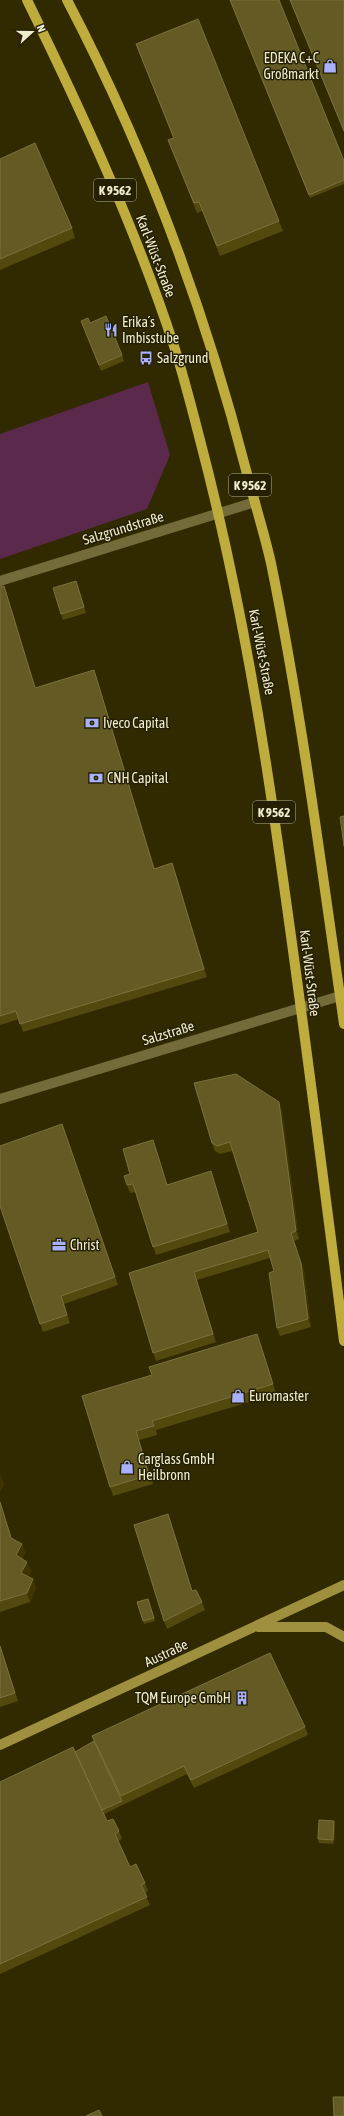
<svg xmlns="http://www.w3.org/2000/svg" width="344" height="2116" viewBox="0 0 344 2116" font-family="'Asap Condensed',sans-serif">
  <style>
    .green { fill: #5a294c }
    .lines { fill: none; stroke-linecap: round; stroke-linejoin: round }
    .minor { stroke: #746b3b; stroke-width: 10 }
    .tertiary { stroke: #746b3b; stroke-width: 10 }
    .secondary { stroke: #9e903e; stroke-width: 10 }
    .primary { stroke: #beac3d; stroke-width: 10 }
    .wall { fill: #52490e }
    .shaded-wall { fill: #3e3500 }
    .building { fill: #635b23; stroke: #79723e }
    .labels { text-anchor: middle; stroke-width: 3; stroke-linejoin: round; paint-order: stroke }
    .shield { fill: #252004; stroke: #b3af92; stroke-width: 1 }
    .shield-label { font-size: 13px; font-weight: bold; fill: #f0eccf }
    .poi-label { font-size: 14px; fill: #f0eccf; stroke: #252004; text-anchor: start }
    .street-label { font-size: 14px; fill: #f0eccf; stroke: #252004 }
  </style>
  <rect width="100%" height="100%" fill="#312a00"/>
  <path class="green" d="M148 382 170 455 147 509 0 559V434Z"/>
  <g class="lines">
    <path class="minor" d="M0 581 255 502"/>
    <path class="tertiary" d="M0 1099 340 996"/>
    <path class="secondary" d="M258 1627H326L344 1637
      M0 1745 344 1585"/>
    <path class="primary" d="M27 0C82 112 135 227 174 346 184 377 192 409 200 440 235 573 259 708 278 844 302 1009 323 1175 344 1341
      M67 0C145 149 204 307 246 470 254 501 264 532 271 563 302 716 322 871 344 1024"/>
  </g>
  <path class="wall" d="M230 0 344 161V184L310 198Z
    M290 0H344V132Z
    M136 44 279 221 283 231 220 256 202 211 197 213 172 149 168 140 173 138Z
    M0 159 72 228 75 238 0 270Z
    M81 321 90 323 122 355 124 361 101 371Z
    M4 586 36 688 94 670 155 869 175 871 207 977 23 1032 19 1019 0 1025V587Z
    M78 587 86 613 63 620 61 614Z
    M282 1110 299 1239 294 1241 304 1271 311 1327 280 1336 277 1328 274 1271 270 1258 197 1280 216 1342 156 1361 129 1273 258 1232 232 1151 220 1154 215 1151 212 1143Z
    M62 1124 118 1285 64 1304 70 1323 43 1332 0 1206Z
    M156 1148 167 1185 213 1179 230 1232 156 1255 136 1192 130 1193 127 1185 130 1174Z
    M261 1344 276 1394 156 1430 157 1435 139 1440 153 1484 113 1496 82 1396Z
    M0 1501 12 1539 22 1544 25 1553 22 1559 31 1571 28 1577 33 1579 36 1588 30 1602 0 1612Z
    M168 1514 192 1591 202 1602 205 1610 167 1629 164 1621Z
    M148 1599 155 1621 144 1624 137 1602Z
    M0 1646 18 1701 0 1707Z
    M305 1727 308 1735 194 1788 187 1774 104 1814 107 1821 119 1831 122 1839 118 1841 130 1867 145 1883 148 1891 145 1893 150 1905 0 1974V1782L75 1752 94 1741 92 1736Z
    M335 1824 334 1844 319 1843 318 1839Z"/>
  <path class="shaded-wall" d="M4 586 7 594 38 696 35 688Z
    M94 670 97 678 157 877 154 869Z
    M172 863 175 871 207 977 204 969Z
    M279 1102 282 1110 299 1239 296 1231Z
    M291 1233 304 1271 311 1327 308 1319Z
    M194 1272 197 1280 216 1342 213 1334Z
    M257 1334 261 1344 276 1394 273 1384Z
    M136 1431 139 1440 153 1484 149 1475Z
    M1 1475 4 1485 0 1492V1477Z
    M168 1514 171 1522 195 1599 192 1591Z
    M22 1544 25 1553 19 1565 16 1555Z
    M27 1562 31 1571 25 1582 21 1573Z
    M33 1579 36 1588 30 1602 27 1593Z
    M334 1821 335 1824 334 1844 333 1840Z"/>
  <path class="building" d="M230 0H279L344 161V180L309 195Z
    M290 0H344V131Z
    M198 19 279 221 217 246 199 202 194 203 168 140 174 138 136 44Z
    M35 143 72 228 0 259V159Z
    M106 316 122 355 99 365 81 321 88 318 90 323Z
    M76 581 84 607 61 614 53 588Z
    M4 586 35 688 94 670 154 869 172 863 204 969 20 1024 16 1011 0 1016V587Z
    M344 816V846L340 817Z
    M236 1074 279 1102 296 1231 291 1233 301 1263 308 1319 277 1328 269 1273 274 1271 268 1250 194 1272 213 1334 153 1353 129 1273 258 1232 230 1142 217 1146 212 1143 194 1083Z
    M62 1124 115 1277 61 1296 67 1315 40 1324 0 1206V1146Z
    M153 1140 167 1185 211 1171 227 1224 153 1247 133 1184 127 1185 124 1176 130 1174 123 1149Z
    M257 1334 273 1384 152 1421 154 1426 136 1431 149 1475 110 1487 82 1396 152 1375 149 1367Z
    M0 1502 11 1538 22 1544 16 1555 27 1562 21 1573 33 1579 27 1593 0 1601Z
    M168 1514 192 1591 196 1590 202 1602 164 1621 134 1525Z
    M148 1599 154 1618 143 1621 137 1602Z
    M0 1646 15 1693 0 1698Z
    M270 1653 305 1727 191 1780 184 1766 121 1796 92 1736Z
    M94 1741 122 1801 102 1810 75 1752Z
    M73 1747 107 1821 113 1819 119 1831 115 1834 130 1867 136 1864 145 1883 141 1885 147 1897 0 1964V1782Z
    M319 1820 334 1821 333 1840 318 1839Z
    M333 2097H344V2116H334Z
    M99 2110 102 2116H86Z"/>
  <defs>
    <g id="shop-bare" transform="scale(1.08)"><path d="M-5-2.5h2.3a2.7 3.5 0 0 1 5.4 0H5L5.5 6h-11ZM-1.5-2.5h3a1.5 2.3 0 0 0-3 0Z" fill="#a9b0fc" stroke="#252004" stroke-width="2.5" paint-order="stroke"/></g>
    <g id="restaurant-bare" transform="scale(1.08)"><path d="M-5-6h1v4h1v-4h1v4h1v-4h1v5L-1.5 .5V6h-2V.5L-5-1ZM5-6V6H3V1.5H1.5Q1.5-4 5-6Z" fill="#a9b0fc" stroke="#252004" stroke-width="2.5" paint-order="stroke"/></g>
    <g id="bus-bare" transform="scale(1.08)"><path d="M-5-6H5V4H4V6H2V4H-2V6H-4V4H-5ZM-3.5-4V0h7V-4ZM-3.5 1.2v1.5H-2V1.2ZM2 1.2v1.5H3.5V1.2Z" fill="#a9b0fc" stroke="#252004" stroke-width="2.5" paint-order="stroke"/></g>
    <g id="bank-bare" transform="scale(1.08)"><path d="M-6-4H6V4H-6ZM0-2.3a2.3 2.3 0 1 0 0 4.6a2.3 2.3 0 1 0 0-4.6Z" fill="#a9b0fc" stroke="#252004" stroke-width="2.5" paint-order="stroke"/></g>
    <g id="office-bare" transform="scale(1.08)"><path d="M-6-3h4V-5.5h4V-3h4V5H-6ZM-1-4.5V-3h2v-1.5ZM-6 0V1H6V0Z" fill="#a9b0fc" stroke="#252004" stroke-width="2.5" paint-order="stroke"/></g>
    <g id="building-bare" transform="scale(1.08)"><path d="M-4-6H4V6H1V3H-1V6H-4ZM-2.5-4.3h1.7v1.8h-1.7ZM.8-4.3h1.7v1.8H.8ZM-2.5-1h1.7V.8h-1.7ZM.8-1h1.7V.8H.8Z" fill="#a9b0fc" stroke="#252004" stroke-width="2.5" paint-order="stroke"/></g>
  </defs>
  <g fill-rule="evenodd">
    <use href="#shop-bare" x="330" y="66"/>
    <use href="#restaurant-bare" x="111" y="330"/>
    <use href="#bus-bare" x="146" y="358"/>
    <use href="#bank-bare" x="92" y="723"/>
    <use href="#bank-bare" x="96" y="778"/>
    <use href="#office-bare" x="59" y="1245"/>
    <use href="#shop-bare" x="238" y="1396"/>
    <use href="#shop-bare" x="127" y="1467"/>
    <use href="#building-bare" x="242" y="1698"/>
  </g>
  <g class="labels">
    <g class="shield">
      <rect x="94" y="179" width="42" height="22" rx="3"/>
      <rect x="229" y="474" width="42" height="22" rx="3"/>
      <rect x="253" y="801" width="42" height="22" rx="3"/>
    </g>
    <g class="shield-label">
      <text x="115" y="195">K 9562</text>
      <text x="250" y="490">K 9562</text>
      <text x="274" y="817">K 9562</text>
    </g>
    <g class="poi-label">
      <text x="319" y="63" text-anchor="end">EDEKA C+C<tspan x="319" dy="16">Großmarkt</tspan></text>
      <text x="122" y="327">Erika´s<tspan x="122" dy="16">Imbisstube</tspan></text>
      <text x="157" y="363">Salzgrund</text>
      <text x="103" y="728">Iveco Capital</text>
      <text x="107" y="783">CNH Capital</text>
      <text x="70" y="1250">Christ</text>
      <text x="249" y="1401">Euromaster</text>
      <text x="138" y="1464">Carglass GmbH<tspan x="138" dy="16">Heilbronn</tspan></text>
      <text x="231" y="1703" text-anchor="end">TQM Europe GmbH</text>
    </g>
    <g class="street-label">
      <text transform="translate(156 256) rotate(69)" y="5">Karl-Wüst-Straße</text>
      <text transform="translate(123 528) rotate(-17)" y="5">Salzgrundstraße</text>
      <text transform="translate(262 652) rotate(79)" y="5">Karl-Wüst-Straße</text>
      <text transform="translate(310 973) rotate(83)" y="5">Karl-Wüst-Straße</text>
      <text transform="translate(168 1033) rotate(-17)" y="5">Salzstraße</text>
      <text transform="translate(166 1653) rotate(-25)" y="5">Austraße</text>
    </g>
  </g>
  <g transform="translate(32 32) rotate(69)" stroke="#252004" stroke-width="3" paint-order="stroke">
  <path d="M0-3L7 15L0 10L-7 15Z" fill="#f0eccf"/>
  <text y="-6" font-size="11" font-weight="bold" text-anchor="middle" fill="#f0eccf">N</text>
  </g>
</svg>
